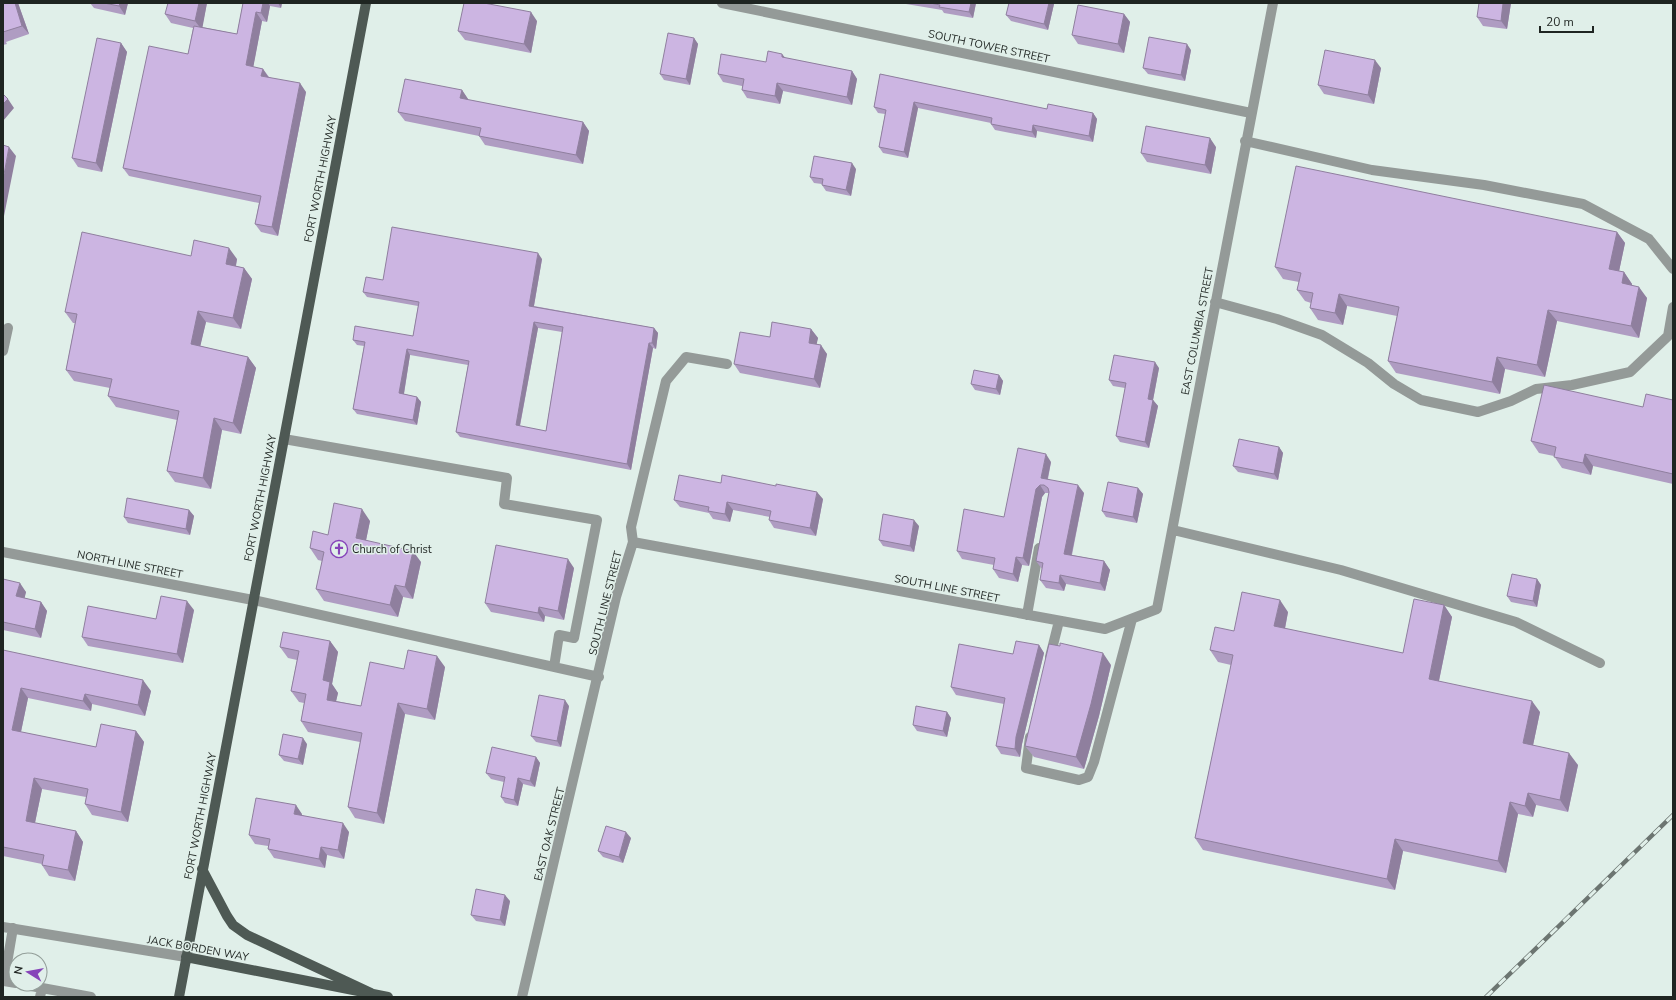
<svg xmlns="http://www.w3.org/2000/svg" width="1676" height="1000" viewBox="0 0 1676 1000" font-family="'Nunito Sans',sans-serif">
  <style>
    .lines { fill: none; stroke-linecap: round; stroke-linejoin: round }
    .minor { stroke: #949a98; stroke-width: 10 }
    .major { stroke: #4e5954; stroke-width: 10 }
    .rail-casing { stroke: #6c7571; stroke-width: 4.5 }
    .rail { stroke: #e0efe9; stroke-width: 3; stroke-dasharray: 9; stroke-linecap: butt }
    .wall { fill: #af9cc2; fill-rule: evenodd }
    .shaded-wall { fill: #8f7f9e }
    .building { fill: #ccb5e2; stroke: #8f7f9e; fill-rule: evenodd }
    .labels { text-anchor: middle; stroke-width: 3; stroke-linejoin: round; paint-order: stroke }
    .street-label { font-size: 11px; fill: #1f2522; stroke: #e0efe9 }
    .poi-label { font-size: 11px; fill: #1f2522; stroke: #e0efe9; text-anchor: start }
  </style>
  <rect width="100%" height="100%" fill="#e0efe9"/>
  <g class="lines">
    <path class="minor" d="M722 3 1251 113
      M1245 141 1372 170 1484 185 1583 204 1649 239 1673 269
      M1215 302 1277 319 1322 335 1368 363 1394 384 1421 400 1478 412 1511 401 1536 389 1572 385 1630 372 1668 336 1673 307
      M3 351 8 328
      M284 439 507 478 504 504 597 520 574 638 559 635 554 667
      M1173 530 1341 570 1516 622 1600 663
      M633 542 631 527 666 381 686 357 727 364
      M3 552 253 600 599 677
      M1027 615 1039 548
      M1050 657 1059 621
      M1030 737 1026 768 1079 780 1088 777 1094 762 1132 619
      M3 927 186 957
      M13 928 4 981 16 983
      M21 984 42 988 40 997
      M42 988 91 997
      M522 997 616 597 633 542 1105 629 1157 609 1273 3"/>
    <path class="major" d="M202 869 227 916 233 925 247 935 371 993
      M186 957 388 997
      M179 997 366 3"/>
    <g class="rail-casing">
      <path id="rail" d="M1486 997 1673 815"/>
    </g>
    <use href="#rail" class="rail"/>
  </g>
  <path class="wall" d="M3 3H18L29 34 6 42 7 44 3 45Z
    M90 3H128L125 15 94 8Z
    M207 3 202 27 237 34 243 3H282L281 8 270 6 267 22 262 21 253 67 263 69 269 77 306 92 278 236 261 232 255 224 259 203 129 176 123 168 188 54 193 28 171 23 165 14Z
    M900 3H976L973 18 944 13 942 10Z
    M1009 3H1053L1054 4 1048 30 1011 21 1006 15Z
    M1511 3 1507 29 1483 26 1477 17Z
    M1124 14 1130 22 1124 53 1078 44 1072 35Z
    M537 21 531 53 465 40 458 31Z
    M694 38 698 44 690 85 664 80 660 74Z
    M121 43 127 52 102 172 78 167 72 158Z
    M1191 50 1185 81 1148 74 1143 68Z
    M786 58 852 71 857 79 852 105 783 91 780 104 747 98 742 90V86L723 82 718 74 766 62Z
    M1381 68 1374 104 1324 94 1318 85Z
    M880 74 1047 109 1093 113 1097 119 1093 142 1037 131 1036 138 995 130 991 124V123L918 108 908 158 883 153 879 147 885 114 878 113 874 107Z
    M462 90 468 99V100L583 122 589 131 583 164 485 145 479 136 405 121 398 112Z
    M1216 147 1211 174 1147 162 1141 153Z
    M856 169 851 196 826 191 822 185V184L814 183 810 177Z
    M1617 232 1625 243 1619 271 1624 272 1632 284V285L1647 298 1639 338 1557 321 1545 377 1505 369 1500 394 1396 373 1388 361 1397 316 1347 306 1343 325 1318 320 1310 308 1311 303 1305 301 1297 290 1299 282 1283 279 1275 267Z
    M191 256 237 259 236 266 244 268 252 279 241 329 206 322 200 346 248 357 256 368 241 434 222 430 211 489 175 482 167 471 177 420 116 407 108 396 110 388 74 381 66 370 75 323H73L65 312Z
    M542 259 534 306 654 328 658 333 656 349 653 348 631 470 460 437 456 432 468 365 410 355 404 394 417 397 421 402 417 425 357 414 353 409 364 346 357 345 353 340 413 336 418 306 367 297 363 292 383 280ZM538 328 562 332 546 431 520 426Z
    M811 329 818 338 816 344 827 354 820 388 740 373 734 364 770 337Z
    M1159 368 1153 400 1158 406 1149 448 1120 442 1116 436 1125 388 1113 386 1109 380Z
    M999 375 1003 381 1000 395 975 390 971 384Z
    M1673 400V484L1593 466 1591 475 1562 468 1554 456 1539 453 1531 441 1643 407Z
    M1279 447 1283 453 1278 480 1238 472 1233 466Z
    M1051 462 1048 479 1084 493 1072 555 1104 561 1110 570 1105 591 1066 584 1064 591 1046 588 1040 580 1042 569 1036 561 1049 493H1045L1042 497 1029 566 1022 565 1018 582 999 578 993 569 994 565 962 559 957 551 1004 517Z
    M721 483 823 499 816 536 774 528 769 520 770 517 733 510 730 522 713 519 709 513 680 507 674 500Z
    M1138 488 1143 494 1137 523 1106 517 1102 511Z
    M189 510 194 516 190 535 128 523 124 517Z
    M370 521 366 540 421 562 413 599 403 597 398 617 324 601 316 589 322 561 318 560 310 548 328 535Z
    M919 526 914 552 883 546 879 540Z
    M574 568 564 620 545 616 544 622 491 612 485 603Z
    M3 579 26 592 24 598 41 602 47 611 41 638 3 630Z
    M1537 579 1541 585 1537 607 1511 602 1507 596Z
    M1444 605 1452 617 1439 681 1540 712 1533 745 1578 765 1568 812 1536 805 1533 817 1518 814 1506 873 1403 851 1395 890 1203 850 1195 838 1231 665 1218 662 1210 650 1234 631 1288 612 1285 629 1403 653Z
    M194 610 183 663 88 646 82 637Z
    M330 641 338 652 332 684 338 693 336 701 361 706 404 669 445 667 435 720 405 714 384 824 355 818 348 807 360 742 308 732 301 721 304 703 299 702 291 691 297 660 288 658 280 647Z
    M1039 645 1044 653 1022 744 1020 757 1001 754 996 746 1004 704 956 695 951 687Z
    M3 650 151 691 145 716 92 704 91 711 28 698 21 732 96 747 136 731 144 742 128 822 92 815 85 804 86 797 42 789 35 823 76 831 83 842 75 881 49 876 42 865V864L3 856Z
    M1111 665 1099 716 1084 769 1034 757 1025 746Z
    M569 706 561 747 536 742 531 736Z
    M947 712 951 718 947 737 917 731 913 725Z
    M307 744 303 765 284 761 279 755Z
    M536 757 540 763 535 787 523 784 518 806 505 803 501 797 504 782 491 779 486 773Z
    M302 814V815L349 832 344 859 327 855 325 868 274 858 268 849V846L255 844 249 835Z
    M631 838 623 863 603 857 598 851Z
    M510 901 505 926 476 921 471 915Z"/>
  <path class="shaded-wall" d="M15 3H18L29 34 22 26Z
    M120 3H128L125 15 119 6Z
    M199 3H207L202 30 195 21Z
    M263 3H268L270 6 267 22 261 13Z
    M278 3H282L281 8Z
    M971 3H976L973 18 969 12Z
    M1049 3H1053L1054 4 1048 30 1044 24Z
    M1503 3H1511L1507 29 1501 21Z
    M256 12 262 21 252 74 246 65Z
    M531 12 537 21 531 53 524 44Z
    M1124 14 1130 22 1124 53 1118 44Z
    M694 38 698 44 690 85 686 79Z
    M121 43 127 52 102 172 96 163Z
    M1187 44 1191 50 1185 81 1181 75Z
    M782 54 788 61 782 57Z
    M1375 60 1381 68 1374 104 1368 95Z
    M263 69 269 78 261 76Z
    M852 71 857 79 852 105 847 97Z
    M300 83 306 92 278 236 272 227Z
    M777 83 783 91 780 104 775 96Z
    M462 90 468 99 466 107 460 98Z
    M8 99 14 108 3 121V104Z
    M914 102 918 108 908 158 904 152Z
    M1093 113 1097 119 1093 142 1089 136Z
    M583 122 589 131 583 164 576 155Z
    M1033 125 1037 131 1036 138 1032 132Z
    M1210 138 1216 147 1211 174 1205 165Z
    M9 147 16 156 3 221V180Z
    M852 163 856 169 851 196 846 190Z
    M1617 232 1625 243 1617 281 1609 269Z
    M229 248 237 259 234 275 226 264Z
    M538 253 542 259 533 311 529 306Z
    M244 268 252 279 241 329 233 318Z
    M1624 272 1632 284 1630 295 1622 283Z
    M1639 287 1647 298 1639 338 1631 326Z
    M1339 294 1347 306 1343 325 1335 313Z
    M1548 310 1557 321 1545 377 1537 365Z
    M198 311 206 322 198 356 191 344Z
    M534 322 538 328 519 430 516 425Z
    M654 328 658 333 656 349 652 343Z
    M811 329 818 338 815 352 809 343Z
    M649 343 653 348 631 470 627 464Z
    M821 345 827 354 820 388 814 379Z
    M407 349 410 355 403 399 399 393Z
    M248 357 256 368 241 434 233 423Z
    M1497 357 1505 369 1500 394 1492 382Z
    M1155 362 1159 368 1153 400 1158 406 1149 448 1145 442 1148 399Z
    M999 375 1003 381 1000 395 996 389Z
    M417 397 421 402 417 425 413 420Z
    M214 418 222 430 211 489 203 478Z
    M1279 447 1283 453 1278 480 1274 474Z
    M1046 454 1051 462 1046 486 1041 478Z
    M1585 454 1593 466 1591 475 1583 463Z
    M1040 485 1045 493 1042 497 1029 566 1023 558 1036 489Z
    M1078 485 1084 493 1070 562 1064 554Z
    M1138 488 1143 494 1137 523 1133 517Z
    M817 492 823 499 816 536 810 528Z
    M727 502 733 510 730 522 725 514Z
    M362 509 370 521 364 550 356 538Z
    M189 510 194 516 190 535 186 529Z
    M914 520 919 526 914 552 910 546Z
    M413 551 421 562 413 599 405 587Z
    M1016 557 1022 565 1018 582 1013 574Z
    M568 559 574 568 564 620 558 611Z
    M1104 561 1110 570 1105 591 1100 583Z
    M1060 575 1066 584 1064 591 1059 583Z
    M1537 579 1541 585 1537 607 1533 601Z
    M20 583 26 592 23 605 16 596Z
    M395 585 403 597 398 617 390 605Z
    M1280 600 1288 612 1283 638 1274 626Z
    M187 601 194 610 183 663 177 654Z
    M41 602 47 611 41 638 35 629Z
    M1444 605 1452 617 1437 690 1429 679Z
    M539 607 545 616 544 622 538 613Z
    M330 641 338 652 332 684 338 693 334 710 327 700 323 680Z
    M1039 645 1044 653 1022 744 1020 757 1015 749 1016 737Z
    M1103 653 1111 665 1099 716 1084 769 1076 757Z
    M437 656 445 667 435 720 427 709Z
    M143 680 151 691 145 716 138 705Z
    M21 688 28 698 19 741 12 730Z
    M85 694 92 704 91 711 83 701Z
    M565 700 569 706 561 747 557 741Z
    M1532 701 1540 712 1531 755 1523 743Z
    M398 703 405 714 384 824 377 813Z
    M947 712 951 718 947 737 943 731Z
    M136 731 144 742 128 822 121 812Z
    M303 738 307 744 303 765 298 759Z
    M1569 753 1578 765 1568 812 1560 800Z
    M536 757 540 763 535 787 530 781Z
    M34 778 42 789 33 832 26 821Z
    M518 778 523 784 518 806 514 800Z
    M1528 793 1536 805 1533 817 1525 806Z
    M1510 802 1518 814 1506 873 1498 861Z
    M296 805 302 814 300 823 294 814Z
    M343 823 349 832 344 859 338 850Z
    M76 831 83 842 75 881 68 870Z
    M626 832 631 838 623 863 619 857Z
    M1395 839 1403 851 1395 890 1387 879Z
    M321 847 327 855 325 868 319 859Z
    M505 895 510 901 505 926 500 920Z"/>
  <path class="building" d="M3 3H15L22 26 3 32Z
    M104 3H120L119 6Z
    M168 3H199L195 21 165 14Z
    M243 3H263L261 13 256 12 246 65 263 69 261 76 300 83 272 227 255 224 261 196 123 168 149 46 188 54 194 26 237 34Z
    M464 3H484L531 12 524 44 458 31Z
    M930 3H971L969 12 939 7 940 5Z
    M1009 3H1049L1044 24 1006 15Z
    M1479 3H1503L1501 21 1477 17Z
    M1078 5 1124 14 1118 44 1072 35Z
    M668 33 694 38 686 79 660 74Z
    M1149 37 1187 44 1181 75 1143 68Z
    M97 38 121 43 96 163 72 158Z
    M1325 50 1375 60 1368 95 1318 85Z
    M768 51 782 54V57L852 71 847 97 777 83 775 96 742 90 744 79 718 74 721 54 766 62Z
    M880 74 1047 109 1048 104 1093 113 1089 136 1033 125 1032 132 991 124 992 118 914 102 904 152 879 147 886 110 874 107Z
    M405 79 462 90 460 98 583 122 576 155 479 136 481 128 398 112Z
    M3 94 8 99 3 104Z
    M1146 126 1210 138 1205 165 1141 153Z
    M3 145 9 147 3 180Z
    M814 156 852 163 846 190 822 185 823 179 810 177Z
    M1296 166 1617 232 1609 269 1624 272 1622 283 1639 287 1631 326 1548 310 1537 365 1497 357 1492 382 1388 361 1399 307 1339 294 1335 313 1310 308 1313 293 1297 290 1301 273 1275 267Z
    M392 227 538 253 529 306 654 328 652 343H649L627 464 456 432 469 361 407 349 399 393 417 397 413 420 353 409 365 342 353 340 355 326 413 336 419 302 363 292 366 277 383 280ZM534 322 563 327 546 431 516 425Z
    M82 232 191 256 194 240 229 248 226 264 244 268 233 318 198 311 191 344 248 357 233 423 214 418 203 478 167 471 179 411 108 396 112 379 66 370 77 314 65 312Z
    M772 322 811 329 809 343 821 345 814 379 734 364 740 332 770 337Z
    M1114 355 1155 362 1148 399 1153 400 1145 442 1116 436 1126 383 1109 380Z
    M974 370 999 375 996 389 971 384Z
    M1544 385 1643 407 1646 394 1673 400V474L1585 454 1583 463 1554 457 1556 447 1531 441Z
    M1239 439 1279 447 1274 474 1233 466Z
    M1018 448 1046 454 1041 478 1078 485 1064 554 1104 561 1100 583 1060 575 1059 583 1040 580 1043 563 1036 561 1049 492 1048 488 1044 485H1040L1036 489 1023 558 1016 557 1013 574 993 569 995 558 957 551 964 509 1004 517Z
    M679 475 721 483 722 475 776 486V484L817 492 810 528 769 520 771 511 727 502 725 514 708 511 709 507 674 500Z
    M1108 482 1138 488 1133 517 1102 511Z
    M127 498 189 510 186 529 124 517Z
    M334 503 362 509 356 538 413 551 405 587 395 585 390 605 316 589 324 552 310 548 313 531 328 535Z
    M883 514 914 520 910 546 879 540Z
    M496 545 568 559 558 611 539 607 538 613 485 603Z
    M1512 574 1537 579 1533 601 1507 596Z
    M3 579 20 583 16 596 41 602 35 629 3 622Z
    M1242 592 1280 600 1274 626 1403 653 1414 599 1444 605 1429 679 1532 701 1523 743 1569 753 1560 800 1528 793 1525 806 1510 802 1498 861 1395 839 1387 879 1195 838 1233 655 1210 650 1215 627 1234 631Z
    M161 596 187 601 177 654 82 637 88 606 156 619Z
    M283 632 330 641 323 680 330 682 327 700 361 706 370 662 404 669 408 650 437 656 427 709 398 703 377 813 348 807 362 733 301 721 306 694 291 691 299 651 280 647Z
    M1016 641 1039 645 1016 737 1015 749 996 746 1005 698 951 687 959 644 1013 654Z
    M1060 643 1103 653 1091 704 1076 757 1025 746 1049 644 1060 646Z
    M3 650 143 680 138 705 85 694 83 701 21 688 12 730 96 747 101 724 136 731 121 812 85 804 88 789 34 778 26 821 76 831 68 870 42 865 44 855 3 847Z
    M539 695 565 700 557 741 531 736Z
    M916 706 947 712 943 731 913 725Z
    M283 734 303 738 298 759 279 755Z
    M492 747 536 757 530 781 518 778 514 800 501 797 505 777 486 773Z
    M256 798 296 805 294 814 343 823 338 850 321 847 319 859 268 849 270 839 249 835Z
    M606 826 626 832 619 857 598 851Z
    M476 889 505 895 500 920 471 915Z"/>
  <defs>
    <g id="church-ring" transform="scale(0.9)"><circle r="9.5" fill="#e0efe9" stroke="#8644b9" stroke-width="1.5"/><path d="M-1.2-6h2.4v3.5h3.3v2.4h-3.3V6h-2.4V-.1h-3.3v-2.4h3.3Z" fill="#8644b9"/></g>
  </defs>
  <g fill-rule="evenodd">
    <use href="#church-ring" x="339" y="549"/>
  </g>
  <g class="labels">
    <g class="street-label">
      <text transform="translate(989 46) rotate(12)" y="4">SOUTH TOWER STREET</text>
      <text transform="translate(320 179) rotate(-79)" y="4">FORT WORTH HIGHWAY</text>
      <text transform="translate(1197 331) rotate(-79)" y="4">EAST COLUMBIA STREET</text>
      <text transform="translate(260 498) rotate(-79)" y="4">FORT WORTH HIGHWAY</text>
      <text transform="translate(130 564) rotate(11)" y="4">NORTH LINE STREET</text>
      <text transform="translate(947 588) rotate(11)" y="4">SOUTH LINE STREET</text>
      <text transform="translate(605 603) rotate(-76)" y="4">SOUTH LINE STREET</text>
      <text transform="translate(200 816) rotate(-79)" y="4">FORT WORTH HIGHWAY</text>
      <text transform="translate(549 834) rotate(-76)" y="4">EAST OAK STREET</text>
      <text transform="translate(198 948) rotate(10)" y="4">JACK BORDEN WAY</text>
    </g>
    <g class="poi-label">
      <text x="352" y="553">Church of Christ</text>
    </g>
  </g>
  <rect width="1676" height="1000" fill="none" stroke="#1f2522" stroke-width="8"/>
  <g transform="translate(28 972) rotate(281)"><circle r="19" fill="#e0efe9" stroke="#939e99"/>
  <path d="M0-3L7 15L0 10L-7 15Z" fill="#8644b9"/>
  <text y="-6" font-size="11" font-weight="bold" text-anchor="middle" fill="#1f2522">N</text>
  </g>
  <path d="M1540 26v6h53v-6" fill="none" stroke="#1f2522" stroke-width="2"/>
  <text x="1546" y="26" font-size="12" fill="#1f2522" stroke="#e0efe9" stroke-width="3" paint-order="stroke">20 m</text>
</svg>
